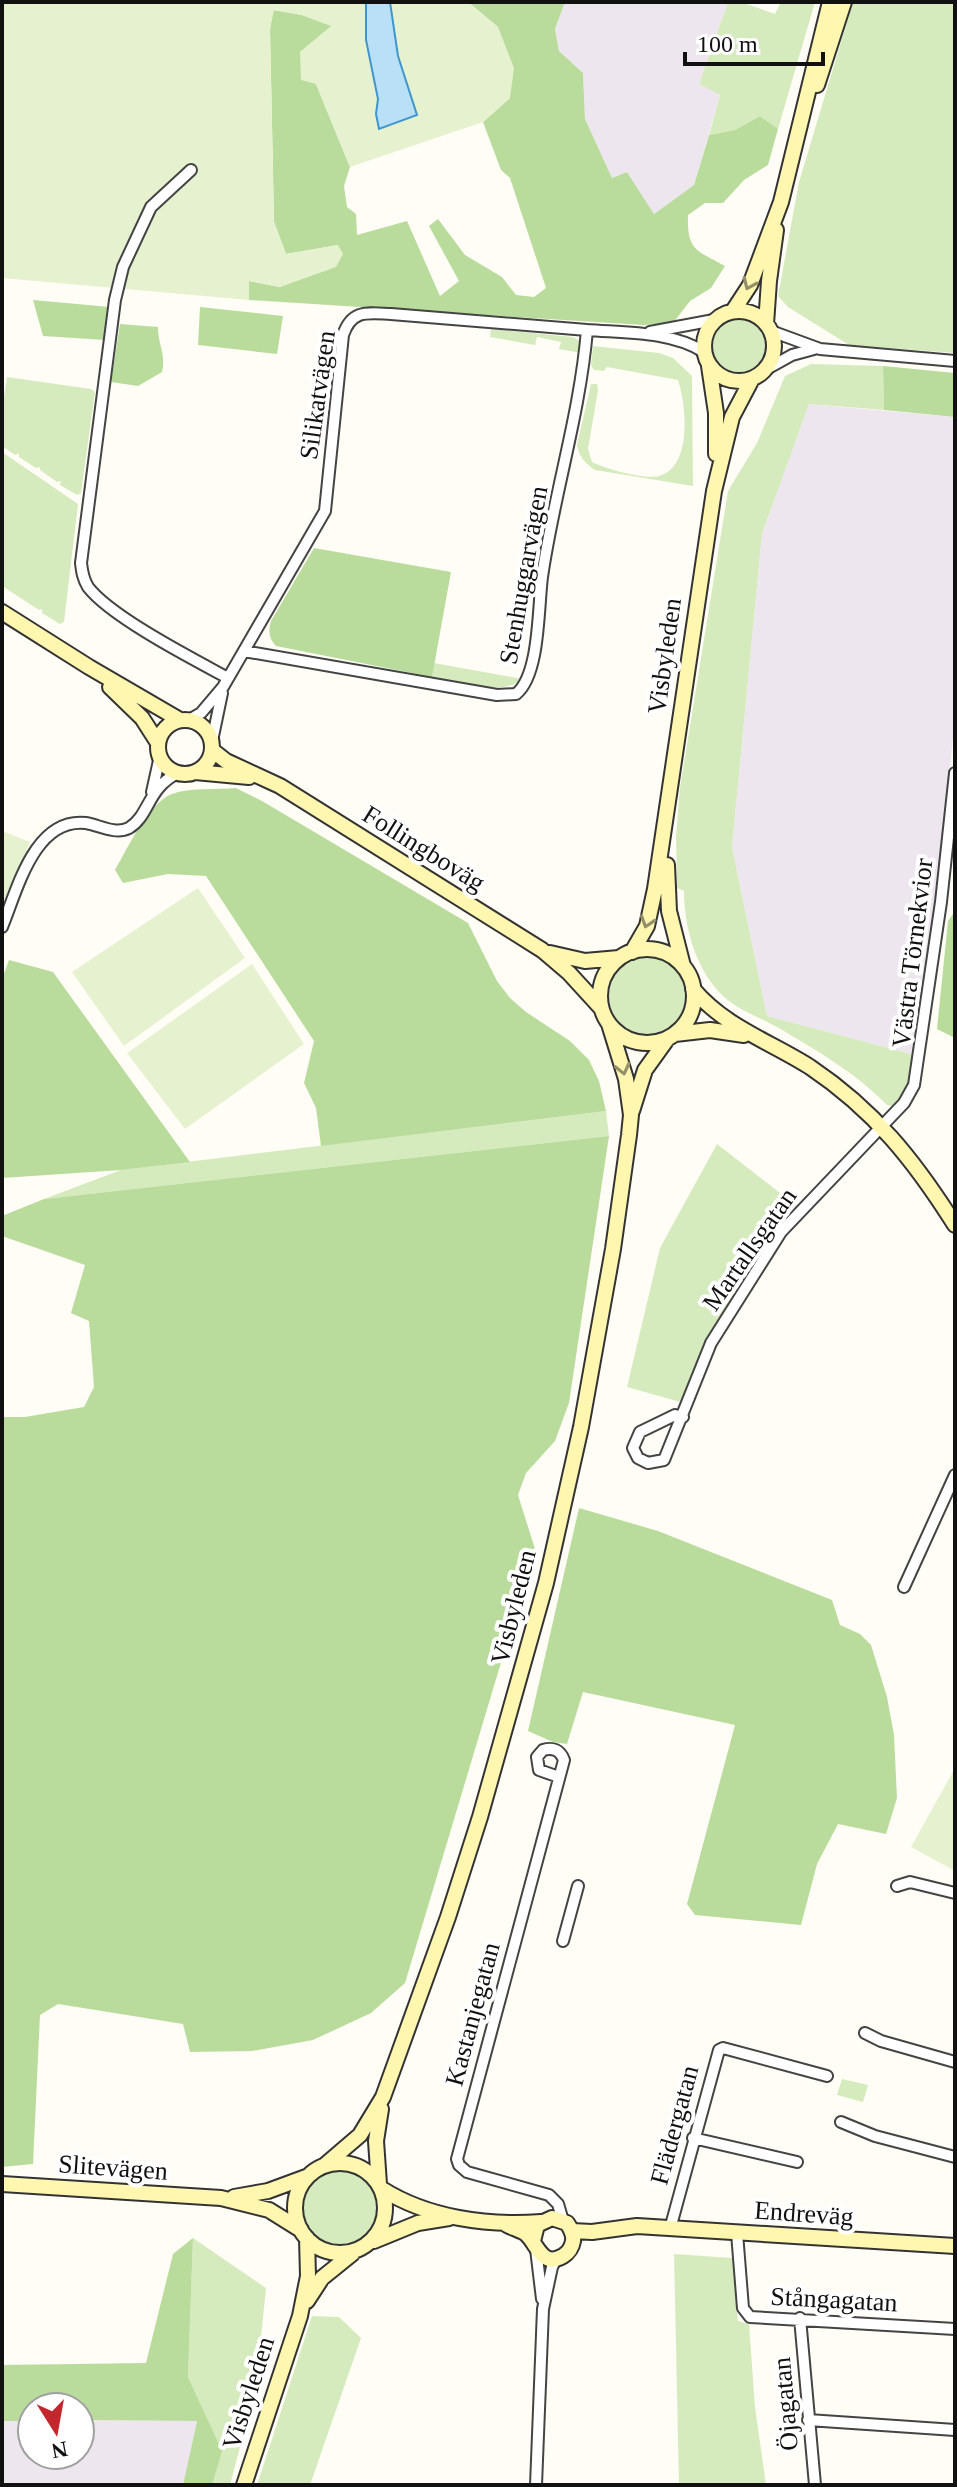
<svg xmlns="http://www.w3.org/2000/svg" width="957" height="2487" viewBox="0 0 957 2487" font-family="Georgia,serif">
  <style>
    .industrial { fill: #eee6ef }
    .green { fill: #d5ebbd }
    .forest { fill: #b9dc9c }
    .pitch { fill: #e6f2cf }
    .water { fill: #b9e0f7; stroke: #3f96cf; stroke-width: 2 }
    .lines { fill: none; stroke-linecap: round; stroke-linejoin: round }
    .minor-casing { stroke: #444; stroke-width: 14 }
    .secondary-casing { stroke: #333; stroke-width: 18 }
    .minor { stroke: #fff; stroke-width: 10 }
    .secondary { stroke: #fff6b0; stroke-width: 14 }
    .oneway { stroke: #948f68 }
    .labels { text-anchor: middle; stroke-width: 8; stroke-linejoin: round; paint-order: stroke }
    .street-label { font-size: 26px; fill: #111; stroke: #fff }
  </style>
  <rect width="100%" height="100%" fill="#fffdf5"/>
  <path class="industrial" d="M565 2H728L699 84 720 95 694 185 654 214 627 172 612 178 585 119 583 73 559 51 555 29Z
    M809 404 955 417V715L939 890 915 1055 767 1016 732 847 762 534Z
    M80 2420 197 2421 183 2485H2V2421H32V2455H80Z"/>
  <path class="green" d="M728 2H741L775 14 781 2H815L778 129 760 116 735 130 709 135 720 95 699 84Z
    M853 2H955V353L849 345 788 307 778 296 799 182Z
    M711 346a27 27 0 1 1 54 0a27 27 0 1 1-54 0Z
    M491 329 573 337 580 341 581 353 559 349 561 342 537 337 535 345 490 337Z
    M593 346 659 353 673 358 692 376 693 486 595 470C585 463 579 457 577 445L591 384H597L598 390 588 449 592 462C605 469 646 480 659 476 693 467 686 404 678 380L607 367 604 371 594 370 591 365Z
    M811 364 883 366 884 410 809 404 762 534 732 847 767 1016 915 1055 906 1092 892 1106 887 1105C856 1073 816 1050 777 1027 759 1017 735 1009 720 993 695 967 684 926 684 891L677 888 676 836 680 788 728 491 757 443 785 376Z
    M7 377 91 389 95 392 81 493 77 495 60 485 61 481 57 482 40 470V467L36 468 19 457V453L15 455 2 446V410Z
    M2 452 78 504 64 622 60 624 42 613V609L39 610 2 586Z
    M434 663 523 679C501 697 458 682 432 677Z
    M605 996a41 41 0 1 1 82 0a41 41 0 1 1-82 0Z
    M606 1111 609 1136 44 1199 121 1170Z
    M717 1144 797 1206 785 1218 706 1344 684 1403 627 1387 660 1248Z
    M842 2079 868 2085 863 2102 837 2095Z
    M301 2209a40 40 0 1 1 80 0a40 40 0 1 1-80 0Z
    M193 2238 266 2288 256 2386 230 2485H212L221 2451 188 2377Z
    M674 2254 732 2258 738 2321 749 2324 755 2407 766 2485H679Z
    M312 2316 339 2317 361 2338 310 2485H257Z"/>
  <path class="forest" d="M468 2H565L555 29 559 51 583 73 585 119 612 178 627 172 654 214 694 185 709 135 735 130 760 116 778 129 768 165 744 180 723 203H705L688 215C687 251 696 250 725 266L711 288 690 301 673 323 644 325 249 300V281L280 287 298 278 338 245 286 254 274 222 270 29 273 10 302 15 332 26 300 52 316 84 350 167 344 186 347 207 356 214 357 235 407 221 440 296 459 281 429 226 438 219 465 255 502 277 516 295 534 297 546 288 510 178 501 170 483 122 510 98 498 27Z
    M33 300 110 307 105 340 43 336Z
    M200 307 283 316 277 354 198 345Z
    M120 324 158 327C158 346 166 352 162 372L138 386 111 382Z
    M883 366 955 373V417L884 410Z
    M314 548 451 572 432 677 276 646C269 638 268 632 271 621Z
    M236 788 262 801 468 923 497 981 510 998 526 1012 570 1041 589 1060 599 1081 606 1111 321 1146 316 1108 304 1083 314 1041 206 876 168 874 123 883 115 870C128 848 148 803 172 794 190 787 216 790 236 788Z
    M955 911V1038L937 1029 948 921Z
    M9 960 53 972 190 1162 121 1170 2 1178V979Z
    M609 1136 569 1403 555 1441 526 1473 518 1495 535 1549 405 1983 371 2013 313 2040 252 2051 190 2052 183 2024 58 2004 40 2015 33 2164 2 2167V1417H25L84 1407 94 1387 89 1321 71 1313 85 1265 2 1236V1216L44 1199Z
    M579 1508 658 1531 832 1600 840 1625 860 1634 871 1645 887 1697 894 1735 897 1798 886 1834 838 1824 817 1864 801 1925 695 1915 687 1904 735 1725 583 1692 567 1744 553 1742 528 1731Z
    M193 2238 188 2377 222 2451 212 2485H183L197 2421 80 2420V2407H32V2421H2V2365L146 2363 173 2254Z"/>
  <path class="pitch" d="M2 2H468L498 27 514 68 510 98 483 122 350 167 316 84 301 80 300 52 331 26 302 15 274 10 270 29 274 222 286 254 338 245 343 254 336 267 280 287 249 281V300L2 278Z
    M2 831 30 842 2 914Z
    M198 888 245 958 124 1046 72 972Z
    M252 964 304 1044 185 1129 127 1053Z
    M955 1768V1871L911 1847Z"/>
  <path class="water" d="M366 2H390L398 56 417 115 379 129 376 114 378 99 366 40Z"/>
  <g class="lines">
    <g class="minor-casing">
      <path id="minor" d="M191 170 151 207 123 267 115 300 81 563C82 572 83 579 88 587 111 617 193 659 228 678
        M771 331 820 349 955 361
        M650 332 714 320
        M765 370 792 355 814 349
        M244 651 497 695 516 694C540 675 538 607 542 577 554 494 580 414 587 330 625 333 671 331 704 352
        M189 720 201 713 223 687 325 511 343 335C352 309 367 313 391 314L587 330
        M212 741 222 693
        M152 792 160 756
        M2 927C17 891 34 817 86 823 99 825 115 835 129 828 150 815 147 788 178 773
        M683 1417 675 1415 640 1432 633 1448 638 1458 648 1463 664 1460 711 1343 781 1232 904 1103 914 1085 941 902 955 773
        M904 1587 955 1475
        M559 1777 539 1770 537 1757 543 1750C553 1747 560 1750 564 1760L457 2159 459 2165 467 2172 549 2195 558 2204 563 2221
        M897 1886 910 1882 955 1893
        M563 1941 578 1886
        M865 2033 881 2041 955 2062
        M841 2122 875 2136 955 2157
        M693 2138 797 2162
        M670 2229 719 2050 723 2048 827 2076
        M737 2233 743 2308 750 2317 955 2329
        M536 2249 542 2299
        M800 2318 815 2485
        M808 2420 955 2430
        M536 2485 543 2309 552 2267 556 2259"/>
    </g>
    <g class="secondary-casing">
      <path id="secondary" d="M817 85 844 2
        M704 346a35 35 0 1 1 70 0a35 35 0 1 1-70 0Z
        M733 311 750 285 781 202 830 2
        M766 324 769 281 776 230
        M709 366 716 413V454
        M2 612 89 667 180 720
        M110 687 142 718 158 743
        M158 747a27 27 0 1 1 54 0a27 27 0 1 1-54 0Z
        M212 750 226 761 280 786 542 950 569 973 601 1008
        M195 772 249 777
        M667 865 669 911 683 966
        M600 996a47 47 0 1 1 94 0a47 47 0 1 1-94 0Z
        M632 952 647 926 655 889 714 491 732 417 752 379
        M550 953 585 961 619 958
        M693 989C725 1027 769 1041 810 1067 874 1110 914 1160 955 1225
        M675 1034 710 1030 744 1035
        M632 1111 645 1070 668 1038
        M295 2208a45 45 0 1 1 90 0a45 45 0 1 1-90 0Z
        M325 2165 360 2135 383 2097 448 1917 480 1817 546 1583 581 1427 613 1249 629 1135 631 1115 626 1079 609 1024
        M2 2184 221 2198 269 2210 301 2230
        M379 2184 376 2141 381 2109
        M382 2189C428 2218 487 2226 541 2222
        M234 2197 268 2191 306 2177
        M507 2225C513 2228 520 2230 525 2233 537 2242 541 2269 563 2256 568 2253 572 2247 573 2241 574 2234 571 2229 567 2223L552 2218 537 2225 533 2241
        M572 2231 592 2232 637 2226 955 2246
        M374 2241 418 2223 449 2218
        M307 2301 322 2278 353 2253
        M244 2485 300 2316 308 2276 307 2238"/>
    </g>
    <use href="#minor" class="minor"/>
    <use href="#secondary" class="secondary"/>
  </g>
  <defs><path id="oneway-chevron" d="M-2-3.5L2.5 0L-2 3.5" fill="none" stroke-width="1.6" stroke-linecap="round" stroke-linejoin="round" transform="scale(2)"/></defs>
  <g class="oneway">
    <use href="#oneway-chevron" transform="translate(749 284) rotate(114)"/>
    <use href="#oneway-chevron" transform="translate(647 922) rotate(108)"/>
    <use href="#oneway-chevron" transform="translate(623 1069) rotate(77)"/>
  </g>
  <g class="labels">
    <g class="street-label">
      <text transform="translate(317 395) rotate(-82)" y="9">Silikatvägen</text>
      <text transform="translate(523 575) rotate(-80)" y="9">Stenhuggarvägen</text>
      <text transform="translate(664 656) rotate(-82)" y="9">Visbyleden</text>
      <text transform="translate(424 848) rotate(32)" y="9">Follingboväg</text>
      <text transform="translate(912 953) rotate(-83)" y="9">Västra Törnekvior</text>
      <text transform="translate(749 1249) rotate(-55)" y="9">Martallsgatan</text>
      <text transform="translate(513 1607) rotate(-76)" y="9">Visbyleden</text>
      <text transform="translate(472 2014) rotate(-75)" y="9">Kastanjegatan</text>
      <text transform="translate(674 2125) rotate(-75)" y="9">Flädergatan</text>
      <text transform="translate(113 2167) rotate(4)" y="9">Slitevägen</text>
      <text transform="translate(804 2213) rotate(4)" y="9">Endreväg</text>
      <text transform="translate(834 2299) rotate(3)" y="9">Stångagatan</text>
      <text transform="translate(248 2393) rotate(-72)" y="9">Visbyleden</text>
      <text transform="translate(785 2404) rotate(-95)" y="9">Öjagatan</text>
    </g>
  </g>
  <rect width="957" height="2487" fill="none" stroke="#111111" stroke-width="8"/>
  <g transform="translate(56 2431) rotate(169)"><circle r="38" fill="#ffffff" stroke="#a0a0a0" stroke-width="2"/>
  <path d="M0-6L14 30L0 20L-14 30Z" fill="#c4262e"/>
  <text y="-12" font-size="22" font-weight="bold" text-anchor="middle" fill="#111111">N</text>
  </g>
  <path d="M685 52v12h138v-12" fill="none" stroke="#111111" stroke-width="4"/>
  <text x="697" y="52" font-size="24" fill="#111111" stroke="#ffffff" stroke-width="6" paint-order="stroke">100 m</text>
</svg>
